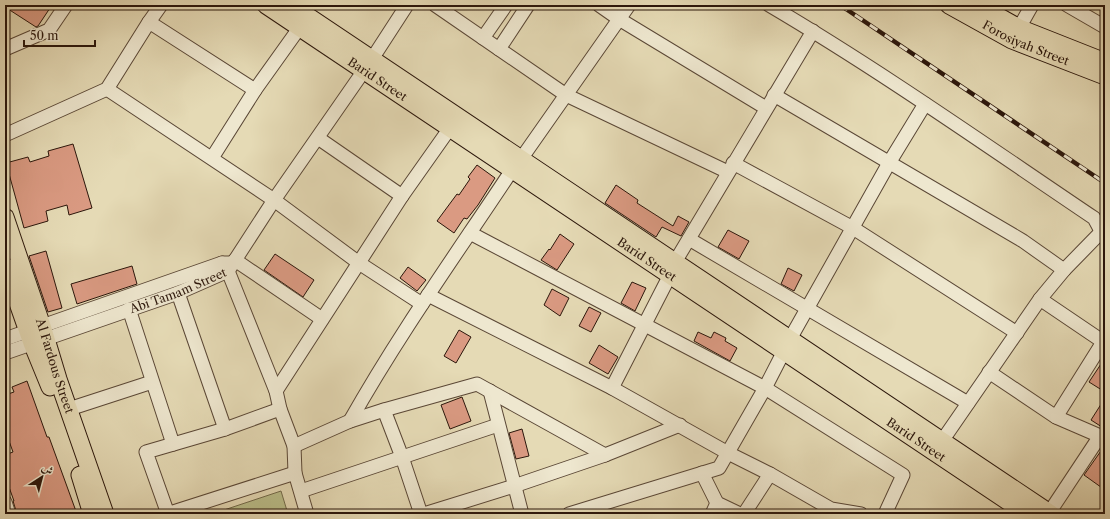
<svg xmlns="http://www.w3.org/2000/svg" width="1110" height="519" viewBox="0 0 1110 519" font-family="'Libre Caslon Text',Amiri,serif">
  <style>
    .green { fill: #babe8a; stroke: #726a4a }
    .building { fill: #da9a82; stroke: #2b160b }
    .lines { fill: none; stroke-linecap: round; stroke-linejoin: round }
    .minor-casing { stroke: #5a4736; stroke-width: 15 }
    .major-casing { stroke: #2b160b; stroke-width: 19 }
    .minor { stroke: #eee7cf; stroke-width: 13 }
    .major { stroke: #e5dab5; stroke-width: 17 }
    .rail-casing { stroke: #2b160b; stroke-width: 4.5 }
    .rail { stroke: #eee7cf; stroke-width: 3; stroke-dasharray: 9; stroke-linecap: butt }
    .labels { text-anchor: middle; stroke-width: 4; stroke-linejoin: round; paint-order: stroke }
    .street-label { font-size: 12px; fill: #2b160b; stroke: #eee7cf }
  </style>
  <rect width="100%" height="100%" fill="#e5dab5"/>
  <filter id="stains"><feTurbulence type="fractalNoise" baseFrequency=".005" numOctaves="4"/><feColorMatrix values="0 0 0 0 .2 0 0 0 0 .09 0 0 0 0 .02 0 0 0 .5 -.17"/></filter>
  <radialGradient id="worn" r=".72"><stop offset=".6" stop-color="#630" stop-opacity="0"/><stop offset="1" stop-color="#630" stop-opacity=".3"/></radialGradient>
  <path class="green" d="M281 491 288 514H212Z"/>
  <path class="building" d="M5 5H52L38 26 36 27 5 7Z
    M73 144 92 208 69 215 67 205 46 211 48 221 24 228 6 163 28 157 30 162 49 156 48 151Z
    M477 165 495 178 478 205 467 219 464 218 454 233 437 221 457 194 459 195 470 179 468 177Z
    M616 185 638 200 637 203 673 226 678 216 689 222 681 236 662 227 656 237 605 203Z
    M728 230 749 241 739 259 718 247Z
    M560 234 574 244 557 270 541 260 549 249 550 250Z
    M46 251 62 308 48 312 29 256Z
    M275 254 314 280 303 297 264 270Z
    M132 266 137 284 77 304 71 284Z
    M408 267 426 280 417 291 400 278Z
    M788 268 802 275 794 291 781 284Z
    M632 282 646 288 635 311 621 303Z
    M552 289 569 298 560 316 544 305Z
    M589 307 601 313 591 332 579 326Z
    M459 330 471 337 456 363 444 356Z
    M698 332 711 338 714 332 726 338 725 341 737 348 730 361 694 341Z
    M599 345 618 357 608 374 589 363Z
    M1105 358V392L1089 382Z
    M27 381 47 437H49L77 514H17L13 501H14L5 476V455L13 452 5 430V395L14 392 12 387Z
    M462 397 471 421 450 429 441 405Z
    M1105 398V429L1091 420Z
    M522 429 529 456 516 459 509 433Z
    M1103 448H1105V490L1084 475Z"/>
  <g class="lines">
    <g class="minor-casing">
      <g id="minor">
        <path d="M435 5 566 95 728 172"/>
        <path d="M599 5 619 19 766 108"/>
        <path d="M769 5C881 71 987 146 1094 218L1101 231 1105 234"/>
        <path d="M1067 5 1105 27"/>
        <path d="M149 22 255 90"/>
        <path d="M1019 28 1032 5"/>
        <path d="M483 38 506 5"/>
        <path d="M5 49 49 30 66 5"/>
        <path d="M499 49 528 5"/>
        <path d="M107 89 274 200 359 263 422 304"/>
        <path d="M774 95 1023 241 1064 270"/>
        <path d="M5 135 107 89 149 22 161 5"/>
        <path d="M318 138 402 196"/>
        <path d="M212 158 255 90 300 27"/>
        <path d="M733 163 853 228 1017 333"/>
        <path d="M470 233 765 388 903 475 885 514"/>
        <path d="M689 239 968 403"/>
        <path d="M235 260 322 319"/>
        <path d="M675 262 813 31"/>
        <path d="M222 263 228 271 276 391 280 409 294 446 295 473 307 514"/>
        <path d="M178 293 225 429"/>
        <path d="M428 295 612 388 728 453 770 474 831 509 861 514"/>
        <path d="M1040 299 1105 343"/>
        <path d="M129 309 173 444"/>
        <path d="M5 339 222 263H230"/>
        <path d="M790 339 889 163 925 104"/>
        <path id="s1" d="M5 353 178 293 228 271 274 200 372 59 407 5"/>
        <path d="M989 372 1056 417 1100 436 1105 440"/>
        <path d="M612 388 670 275"/>
        <path d="M276 391 402 196 450 128"/>
        <path d="M490 391 522 514"/>
        <path d="M69 409 152 382"/>
        <path d="M384 410 402 457 421 514"/>
        <path d="M1056 417 1103 342"/>
        <path d="M350 421C399 334 457 253 512 170L521 159 629 5"/>
        <path d="M294 446 350 421 384 410 477 384 605 455"/>
        <path d="M936 446 942 441 1040 299 1064 270 1105 228"/>
        <path d="M702 473 717 503 740 514"/>
        <path d="M301 491 498 425"/>
        <path d="M5 502 9 514"/>
        <path d="M1049 513 1100 436"/>
        <path d="M167 514 295 473"/>
        <path d="M168 514 146 452 225 429 280 409"/>
        <path d="M424 514 514 486 605 455 680 425"/>
        <path d="M569 514 719 468 765 388 784 351"/>
        <path d="M712 514 717 503"/>
        <path d="M744 514 770 474"/>
      </g>
    </g>
    <g class="major-casing">
      <g id="major">
        <path id="s2" d="M266 5 1027 514"/>
        <path d="M291 5 1051 514"/>
        <path id="s3" d="M949 5 1012 40 1105 76"/>
        <path d="M978 5 1019 28 1105 62"/>
        <path id="s4" d="M5 217 42 326 58 379 105 514"/>
        <path d="M5 266 32 343 50 387"/>
        <path d="M80 475 92 514"/>
      </g>
    </g>
    <use href="#minor" class="minor"/>
    <use href="#major" class="major"/>
    <g class="rail-casing">
      <path id="rail" d="M840 5 1105 183"/>
    </g>
    <use href="#rail" class="rail"/>
  </g>
  <g class="labels">
    <g class="street-label">
      <text dy="4" stroke="none"><textPath href="#s3" startOffset="86">Forosiyah Street</textPath></text>
      <text dy="4" stroke="none"><textPath href="#s2" startOffset="134">Barid Street</textPath></text>
      <text dy="4" stroke="none"><textPath href="#s2" startOffset="458">Barid Street</textPath></text>
      <text dy="4" stroke="none"><textPath href="#s1" startOffset="184">Abi Tamam Street</textPath></text>
      <text dy="4" stroke="none"><textPath href="#s4" startOffset="157">Al Fardous Street</textPath></text>
      <text dy="4" stroke="none"><textPath href="#s2" startOffset="782">Barid Street</textPath></text>
    </g>
  </g>
  <rect width="1110" height="519" fill="none" stroke="#e5dab5" stroke-width="20"/>
  <rect x="6" y="6" width="1098" height="507" fill="none" stroke="#2b160b" stroke-width="2"/>
  <rect x="10" y="10" width="1090" height="499" fill="none" stroke="#2b160b"/>
  <g transform="translate(42 477) rotate(36)" stroke="#eee7cf" stroke-width="3" paint-order="stroke">
  <path d="M0-3L7 15L0 10L-7 15Z" fill="#2b160b"/>
  <text y="-6" font-size="11" font-weight="bold" text-anchor="middle" fill="#2b160b">ش</text>
  </g>
  <path d="M24 40v6h71v-6" fill="none" stroke="#2b160b" stroke-width="2"/>
  <text x="30" y="40" font-size="12" fill="#2b160b" stroke="#eee7cf" stroke-width="3" paint-order="stroke">50 m</text>
  <rect width="100%" height="100%" filter="url(#stains)"/>
  <rect width="100%" height="100%" fill="url(#worn)"/>
</svg>
